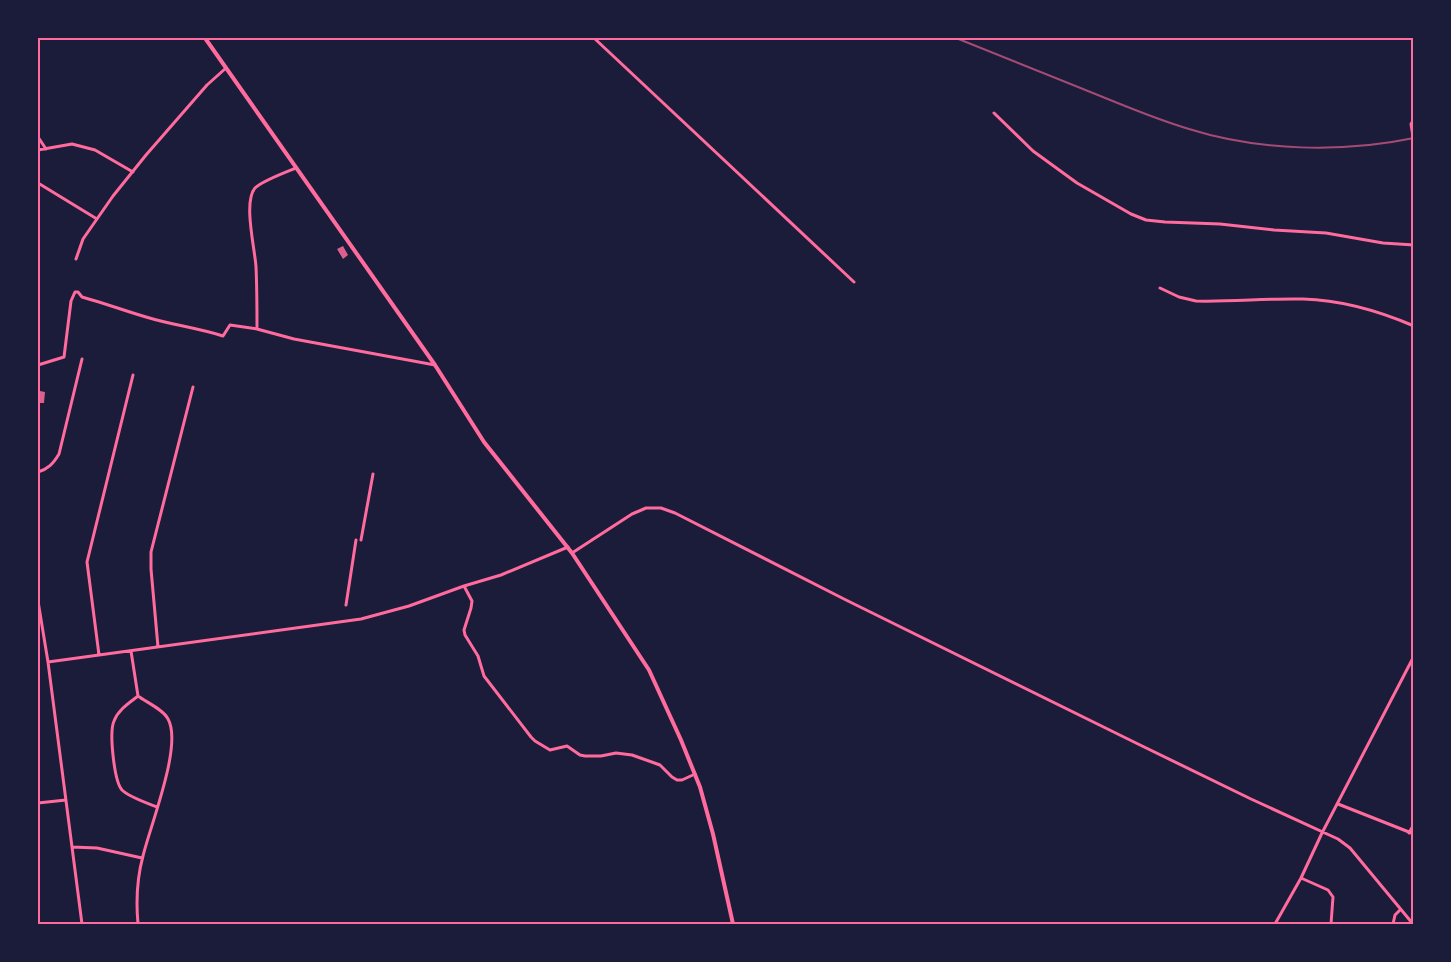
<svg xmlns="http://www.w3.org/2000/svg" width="1451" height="962" viewBox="0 0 1451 962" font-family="Raleway,sans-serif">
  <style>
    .building { fill: #dd5f8e }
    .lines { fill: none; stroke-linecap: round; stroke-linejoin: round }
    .minor { stroke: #ff6b9d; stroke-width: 3 }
    .tertiary { stroke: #ff6b9d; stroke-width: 4 }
    .rail { stroke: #a44b75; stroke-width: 2 }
    .neatline { fill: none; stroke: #ff6b9d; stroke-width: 2 }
  </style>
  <rect width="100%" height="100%" fill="#1b1b3a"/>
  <path class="building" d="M343 246 348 255 343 259 337 249Z
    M40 391 45 392 44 403H38Z"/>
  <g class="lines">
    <path class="minor" d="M594 38 854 282
      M994 113 1033 151 1077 183 1131 214 1146 220 1165 222 1220 224 1274 230 1326 233 1383 243 1414 245
      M1414 119 1411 124 1414 143
      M38 137 46 149
      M38 150 72 144 95 150 133 172
      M38 183 97 219
      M76 259 83 239 113 196 146 155 207 85 226 68
      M1160 288 1179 297 1196 301C1232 302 1268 298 1303 299 1341 300 1379 311 1414 326
      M257 329C257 308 257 288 256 267 255 249 243 202 255 188 262 181 286 172 296 168
      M38 365 64 357 71 301 75 292H78L82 297C104 303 125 311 146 317 172 325 198 328 223 336L230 325 257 329 294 339 435 365
      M38 472C48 469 53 464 59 454L82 359
      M361 540 373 474
      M572 553 632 514 646 508H661L675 513 846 600 1136 743 1251 799 1338 839 1350 848 1413 924
      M464 586 472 601 471 608 464 630 465 635 478 656 484 676 531 737 535 741 550 750 567 746 580 755 585 756H601L616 753 632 755 660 765 672 777 677 780H682L695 774
      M38 601 48 662 82 924
      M346 605 356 540
      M158 647 151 569V552L193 387
      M131 651 138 696C146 702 164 710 168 719 183 745 150 826 143 856 137 878 136 902 138 924
      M99 655 87 562 133 375
      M48 662 361 619 409 606 464 586 501 575 568 547
      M138 696C129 703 118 710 114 721 109 732 114 781 122 790 129 797 147 803 157 807
      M38 803 66 800
      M1338 804 1414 834
      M1409 833 1414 824
      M72 847 97 848 142 858
      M1301 878 1328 890 1333 897 1331 924
      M1275 924 1301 878 1322 833 1414 656
      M1393 924 1395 915 1400 910"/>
    <path class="tertiary" d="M205 38 435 365 484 442 572 553 649 670 681 740 700 787 713 834 733 924"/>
    <path class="rail" d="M956 38C998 55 1040 72 1083 89 1118 103 1152 118 1189 129 1259 151 1342 153 1414 138"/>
  </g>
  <rect width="1451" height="962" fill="none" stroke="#1b1b3a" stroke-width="78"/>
  <rect x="39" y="39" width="1373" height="884" class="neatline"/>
</svg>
